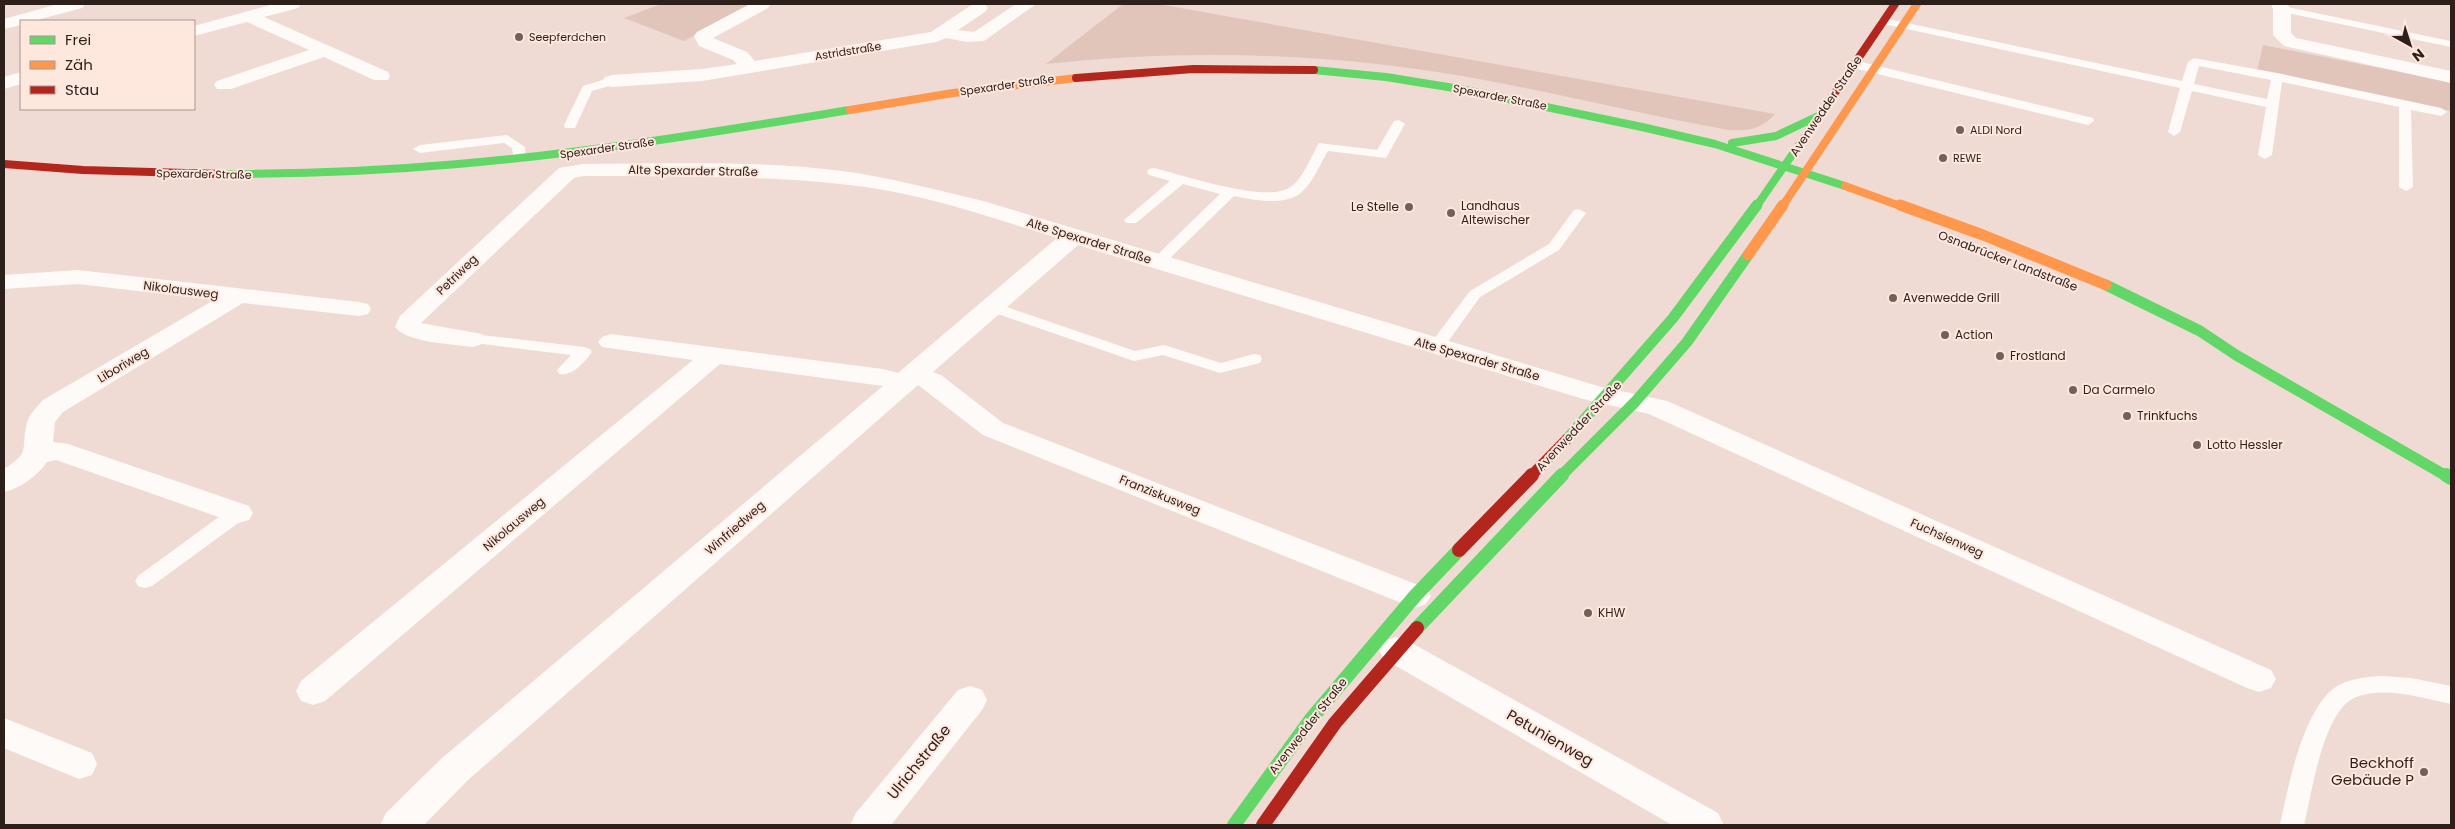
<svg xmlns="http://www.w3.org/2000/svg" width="2455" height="829" viewBox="0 0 2455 829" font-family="Poppins,sans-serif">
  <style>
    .green { fill: #e1c5ba }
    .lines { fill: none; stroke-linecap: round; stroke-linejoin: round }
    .lane { fill: #fdfaf8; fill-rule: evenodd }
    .street { fill: #fdfaf8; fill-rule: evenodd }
    .fast-far2 { stroke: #63d668; stroke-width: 8 }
    .fast-far1 { stroke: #63d668; stroke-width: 11 }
    .fast { stroke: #63d668; stroke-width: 14 }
    .slow-far1 { stroke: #ff974d; stroke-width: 8 }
    .slow { stroke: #ff974d; stroke-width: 11 }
    .jam-far2 { stroke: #b3261e; stroke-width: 8 }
    .jam-far1 { stroke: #b3261e; stroke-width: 11 }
    .jam { stroke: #b3261e; stroke-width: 14 }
    .poi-dot { fill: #71615a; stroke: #fee7dd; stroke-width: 2 }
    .labels { text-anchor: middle; stroke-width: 4; stroke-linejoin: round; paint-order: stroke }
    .far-poi-label { font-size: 11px; fill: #2d1f19; stroke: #fee7dd; text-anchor: start }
    .far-street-label { font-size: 11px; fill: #2d1f19; stroke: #fee7dd }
    .street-label { font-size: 12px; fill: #2d1f19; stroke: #fee7dd }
    .poi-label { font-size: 12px; fill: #2d1f19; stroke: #fee7dd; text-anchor: start }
    .near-street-label { font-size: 15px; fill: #2d1f19; stroke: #fee7dd }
    .near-poi-label { font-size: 15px; fill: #2d1f19; stroke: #fee7dd; text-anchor: end }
  </style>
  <rect width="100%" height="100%" fill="#efdbd3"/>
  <path class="green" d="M661 4H752L684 41 624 18Z
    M1123 4H1158L1775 114C1762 129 1749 131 1729 130 1631 113 1535 87 1437 72 1307 52 1177 50 1046 64Z
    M2263 45 2451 82V111L2257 71Z"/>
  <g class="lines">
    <path class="lane" d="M2282 6 2450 41 2451 47 2278 11 2277 9Z
      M1883 18 2182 81 2188 62 2194 58 2277 73 2441 108 2447 112 2441 116 2411 110 2413 187 2406 191 2399 187V107L2282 82 2272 155 2265 159 2258 155 2266 107 2192 91 2180 132 2174 136 2168 132 2180 88 1879 23 1877 21ZM2199 66 2271 80 2267 99 2194 84Z
      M1853 60 2093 118 2094 121 2088 125 1849 67 1847 64Z
      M612 77 618 81 616 84 592 91 575 128H565L564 125 583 86Z
      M1399 120 1405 124 1386 158 1328 151C1320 164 1314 180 1303 191 1287 207 1253 200 1234 196L1163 265H1153L1150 262 1220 194 1183 184 1136 223H1126L1124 220 1170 181 1149 175 1147 172 1149 169 1154 168C1183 175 1264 203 1289 188 1303 180 1311 156 1319 143L1377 150 1394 121Z
      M507 135 525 147 526 159 524 162H514L512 148 504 143 420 153 413 149 420 145Z
      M1579 209 1586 213 1559 250 1480 297 1442 350H1430L1428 347 1470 291 1549 244 1574 210Z
      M992 302 1135 351 1164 345 1221 363 1254 354 1260 355 1262 359 1260 363 1220 373 1163 355 1134 361 986 310 984 307Z
      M473 334 584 347 590 349 592 352C585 362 572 377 559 374L557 370 571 355 467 342 465 339Z
      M238 506 245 508 248 513 245 518 152 586 145 588 138 586 135 581 138 576 231 508Z
      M2381 676 2411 678 2451 686V704C2422 698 2386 686 2356 697 2323 710 2312 793 2304 825H2280C2288 787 2302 714 2333 689 2345 679 2365 677 2381 676Z"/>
    <path class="street" d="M58 4H85L82 8 33 21H21V25L4 29V19Z
      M274 4H301L298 8 264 17 388 72 390 76 388 80H374L324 57 231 89H217L214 85 217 81 309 50 247 22 194 36V26Z
      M750 4H771L768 8 713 38 747 52 755 61 931 32 973 4H985L988 8 985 12 958 30 974 32 1016 4H1036L984 41 967 42 946 38 936 42 702 81 612 87 605 85 602 81 605 77 612 75 702 69 737 64 733 60 699 46 694 36 697 32Z
      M2271 4H2287L2291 9V33L2296 38 2451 71V83L2284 46 2273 35V9Z
      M21 72V84L4 89V77Z
      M583 164C668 164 757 160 842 171 889 177 936 190 983 201L1598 386 1667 401 2271 670 2276 679 2271 688 2259 692 2247 688 1649 414 1583 399 1078 245 933 372 941 375 1003 423 1426 588 1431 596 1426 604 1415 608 1404 604 983 435 918 385 467 781 424 825H380L386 813 441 759 883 386 720 364 325 701 313 705 301 701 296 691 301 681 693 360 602 347 598 342 602 337 611 334 883 369 898 373 1057 238C999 220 939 199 878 189 781 174 681 177 583 176L574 178 421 323 482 334 486 339 482 344 473 347C453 344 407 343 395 327L400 316 559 168Z
      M78 270 359 302 368 304 371 309 368 314 359 316 243 303 63 412 55 422 53 442 68 444 249 506 253 513 249 520 238 523 227 520 56 460 47 462C37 476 21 488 4 492V469C32 451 20 450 27 423 29 414 38 406 43 400L214 300 78 284 4 289V275Z
      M1396 637 1408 641 1718 813 1724 825H1672L1384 659 1379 650 1384 641Z
      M970 686 982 690 987 700 982 710 891 825H850L856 813 958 690Z
      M4 718 92 753 97 764 92 775 79 779 4 748Z"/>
    <path class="fast-far2" d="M1314 70 1386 77 1460 89 1642 127 1715 144 1845 186
      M1732 143 1776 136 1816 117
      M220 174C299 174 378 171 458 164 589 153 720 131 850 110
      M1756 207 1830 100"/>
    <path class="fast-far1" d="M2106 285 2200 331 2236 355 2448 477
      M1567 439 1673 318 1757 205
      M1560 477 1635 402 1687 342 1748 255"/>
    <path class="fast" d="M2446 475 2451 478
      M1417 628 1562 475
      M1234 825 1311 719 1415 596 1459 550"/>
    <path class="slow-far1" d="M850 110 953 93 1076 78
      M1845 186 1903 207
      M1782 207 1917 4"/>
    <path class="slow" d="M1900 205 1983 235 2106 285
      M1748 255 1783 205"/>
    <path class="jam-far2" d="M1076 78 1193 69 1314 70
      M1830 100 1895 4
      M4 164 83 170 220 174"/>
    <path class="jam-far1" d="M1530 477 1567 439"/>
    <path class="jam" d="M1459 550 1532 475
      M1263 825 1335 723 1417 628"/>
  </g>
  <g class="poi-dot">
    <circle cx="519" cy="37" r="5"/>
    <circle cx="1960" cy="130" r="5"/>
    <circle cx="1943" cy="158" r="5"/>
    <circle cx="1409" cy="207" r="5"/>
    <circle cx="1451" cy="213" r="5"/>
    <circle cx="1893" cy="298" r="5"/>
    <circle cx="1945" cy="335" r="5"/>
    <circle cx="2000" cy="356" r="5"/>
    <circle cx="2073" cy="390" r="5"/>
    <circle cx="2127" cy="416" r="5"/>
    <circle cx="2197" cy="445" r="5"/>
    <circle cx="1588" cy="613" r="5"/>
    <circle cx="2424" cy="772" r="5"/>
  </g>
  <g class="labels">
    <g class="far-poi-label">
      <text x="529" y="41">Seepferdchen</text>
      <text x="1970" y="134">ALDI Nord</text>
      <text x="1953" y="162">REWE</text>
    </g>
    <g class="far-street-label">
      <text transform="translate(848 51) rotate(-9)" y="4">Astridstraße</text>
      <text transform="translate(1007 85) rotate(-8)" y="4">Spexarder Straße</text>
      <text transform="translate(1500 97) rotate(11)" y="4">Spexarder Straße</text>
      <text transform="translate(607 148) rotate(-8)" y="4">Spexarder Straße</text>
      <text transform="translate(204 174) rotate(1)" y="4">Spexarder Straße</text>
    </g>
    <g class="street-label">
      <text transform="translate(1826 106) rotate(-56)" y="4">Avenwedder Straße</text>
      <text transform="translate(693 171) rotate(1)" y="4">Alte Spexarder Straße</text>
      <text transform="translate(1089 241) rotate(17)" y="4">Alte Spexarder Straße</text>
      <text transform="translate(2008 261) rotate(21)" y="4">Osnabrücker Landstraße</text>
      <text transform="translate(457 275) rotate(-44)" y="4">Petriweg</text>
      <text transform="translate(181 290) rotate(7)" y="4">Nikolausweg</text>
      <text transform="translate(1477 359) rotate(16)" y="4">Alte Spexarder Straße</text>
      <text transform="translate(123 365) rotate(-31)" y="4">Liboriweg</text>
      <text transform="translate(1579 426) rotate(-47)" y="4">Avenwedder Straße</text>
      <text transform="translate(1160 495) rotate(22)" y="4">Franziskusweg</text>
      <text transform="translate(514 524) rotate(-40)" y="4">Nikolausweg</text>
      <text transform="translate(735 528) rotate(-41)" y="4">Winfriedweg</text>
      <text transform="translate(1947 538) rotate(24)" y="4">Fuchsienweg</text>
      <text transform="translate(1308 726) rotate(-52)" y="4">Avenwedder Straße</text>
    </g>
    <g class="poi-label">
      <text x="1461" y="210">Landhaus<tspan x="1461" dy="14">Altewischer</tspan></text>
      <text x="1399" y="211" text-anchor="end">Le Stelle</text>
      <text x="1903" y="302">Avenwedde Grill</text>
      <text x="1955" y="339">Action</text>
      <text x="2010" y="360">Frostland</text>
      <text x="2083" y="394">Da Carmelo</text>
      <text x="2137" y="420">Trinkfuchs</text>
      <text x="2207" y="449">Lotto Hessler</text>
      <text x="1598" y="617">KHW</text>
    </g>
    <g class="near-street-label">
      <text transform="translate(1550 738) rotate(30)" y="5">Petunienweg</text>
      <text transform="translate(919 762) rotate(-51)" y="5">Ulrichstraße</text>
    </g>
    <g class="near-poi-label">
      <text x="2414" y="768">Beckhoff<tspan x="2414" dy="17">Gebäude P</tspan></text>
    </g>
  </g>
  <rect width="2455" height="829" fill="none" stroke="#2d1f19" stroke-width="10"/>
  <rect x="20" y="20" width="175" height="90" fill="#fee7dd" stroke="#aa978f"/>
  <rect x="30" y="36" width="25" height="8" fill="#63d668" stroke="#aa978f"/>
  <text x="65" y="45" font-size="15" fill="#2d1f19">Frei</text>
  <rect x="30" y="61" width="25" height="8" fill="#ff974d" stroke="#aa978f"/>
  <text x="65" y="70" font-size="15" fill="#2d1f19">Zäh</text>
  <rect x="30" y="86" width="25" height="8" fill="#b3261e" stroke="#aa978f"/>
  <text x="65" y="95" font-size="15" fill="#2d1f19">Stau</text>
  <g transform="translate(2410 45) rotate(141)" stroke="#fee7dd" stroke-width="4" paint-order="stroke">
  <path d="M0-4L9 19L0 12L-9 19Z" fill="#2d1f19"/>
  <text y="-8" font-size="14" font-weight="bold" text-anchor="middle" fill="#2d1f19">N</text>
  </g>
</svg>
